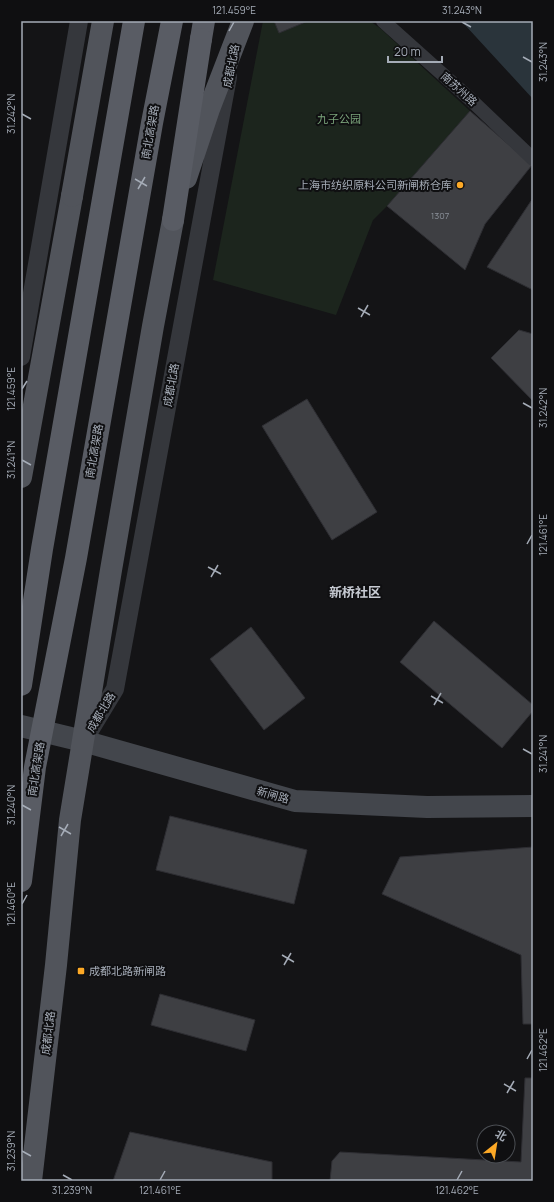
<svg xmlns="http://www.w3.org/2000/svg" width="554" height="1202" viewBox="0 0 554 1202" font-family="Manrope,'Noto Sans SC',sans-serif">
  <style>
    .green { fill: #1c251d }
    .water { fill: #2a343b }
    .building { fill: #3e3f43; stroke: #2e2e33 }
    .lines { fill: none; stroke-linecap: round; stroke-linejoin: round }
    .pedestrian { stroke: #35373c; stroke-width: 14 }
    .minor { stroke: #35373c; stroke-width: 18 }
    .secondary { stroke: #43464c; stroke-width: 22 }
    .primary { stroke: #51545b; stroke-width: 22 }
    .trunk { stroke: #595c64; stroke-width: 22 }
    .primary-bridge { stroke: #51545b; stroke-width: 22 }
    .trunk-bridge { stroke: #595c64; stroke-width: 22 }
    .ticks { fill: none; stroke: #a5acb7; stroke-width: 1.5 }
    .poi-dot { fill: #fda926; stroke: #0f0f11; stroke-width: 1.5 }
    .labels { text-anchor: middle; stroke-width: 4; stroke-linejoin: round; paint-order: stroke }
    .number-label { font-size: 9px; fill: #8b919a }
    .street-label { font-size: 11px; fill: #a5acb7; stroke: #0f0f11 }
    .park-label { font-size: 11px; fill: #7ba47b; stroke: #0f0f11 }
    .poi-label { font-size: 11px; fill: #a5acb7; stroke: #0f0f11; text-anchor: end }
    .quarter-label { font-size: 13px; font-weight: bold; fill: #c7cbd3; stroke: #0f0f11 }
    .neatline { fill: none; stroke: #a5acb7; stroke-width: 1.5 }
    .ticks-label { font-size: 10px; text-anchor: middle; fill: #a5acb7 }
  </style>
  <rect width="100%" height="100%" fill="#141416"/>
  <path class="green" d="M263 21H370L381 29 470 111 387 206 373 220 336 315 213 280Z"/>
  <path class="water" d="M459 21H533V99L465 25Z"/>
  <path class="building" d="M274 21H308L279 33Z
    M470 111 532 165 485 224 465 270 387 206Z
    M533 198V290L487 267Z
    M519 330 533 334V401L491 358Z
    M307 399 377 512 332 540 262 426Z
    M434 621 533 705V711L502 748 400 662Z
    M251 627 305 698 264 730 210 659Z
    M170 816 307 850 294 904 156 870Z
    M533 847V1024H523L521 955 382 894 400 857Z
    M160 994 255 1020 246 1051 151 1025Z
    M525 1078H533V1181H330L332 1161 340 1152 521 1162Z
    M130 1132 272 1162V1181H113Z"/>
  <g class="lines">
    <path class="pedestrian" d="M383 21 469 98 533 159"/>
    <path class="minor" d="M21 357 79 21
      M86 737 115 689 228 77"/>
    <path class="secondary" d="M21 726 83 741 295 801 427 807 533 806"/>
    <path class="primary" d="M21 477 72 196
      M31 1181 56 965 70 820 111 570 153 326 173 220"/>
    <path class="trunk" d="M201 39 204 21"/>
    <path class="primary-bridge" d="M186 178 209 109 243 21
      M72 196 103 21"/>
    <path class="trunk-bridge" d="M173 220 201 39
      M21 685 42 549 134 21
      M21 881 35 767 76 558 152 123 172 21"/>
  </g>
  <path class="ticks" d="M462 22 471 27M229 31 234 22M523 57 532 62M22 114 31 119M135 179 147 186M138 189 145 177M358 308 370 315M361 317 368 305M22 389 27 381M523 403 532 408M22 460 31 465M527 544 532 535M208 567 221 574M211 577 218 565M431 696 443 703M434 705 441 693M523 749 532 754M22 805 31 810M59 827 71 834M61 836 68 824M22 904 27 895M282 955 294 962M284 965 291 953M527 1059 532 1050M504 1084 516 1091M507 1093 514 1081M22 1151 31 1156M63 1175 72 1180M160 1180 165 1171M457 1180 462 1171"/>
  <g class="poi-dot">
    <circle cx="460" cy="185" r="4"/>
    <rect x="77" y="967" width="8" height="8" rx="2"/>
  </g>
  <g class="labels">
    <g class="number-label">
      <text x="440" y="219">1307</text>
    </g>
    <g class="street-label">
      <text transform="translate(231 66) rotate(-79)" y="4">成都北路</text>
      <text transform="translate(459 89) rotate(42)" y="4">南苏州路</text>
      <text transform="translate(150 132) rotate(-80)" y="4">南北高架路</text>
      <text transform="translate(171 385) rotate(-80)" y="4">成都北路</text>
      <text transform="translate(94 451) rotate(-80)" y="4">南北高架路</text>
      <text transform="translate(101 712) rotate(-59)" y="4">成都北路</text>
      <text transform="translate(36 769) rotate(-81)" y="4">南北高架路</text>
      <text transform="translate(273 795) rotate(16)" y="4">新闸路</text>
      <text transform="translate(48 1033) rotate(-83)" y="4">成都北路</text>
    </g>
    <g class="park-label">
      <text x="339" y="123">九子公园</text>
    </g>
    <g class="poi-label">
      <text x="452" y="189">上海市纺织原料公司新闸桥仓库</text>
      <text x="89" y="975" text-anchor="start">成都北路新闸路</text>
    </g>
    <g class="quarter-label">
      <text x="355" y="597">新桥社区</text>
    </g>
  </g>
  <rect width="554" height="1202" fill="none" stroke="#0f0f11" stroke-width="44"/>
  <g transform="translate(496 1144) rotate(30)"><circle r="19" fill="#0f0f11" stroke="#4b4e53"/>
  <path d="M0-3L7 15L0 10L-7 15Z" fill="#fda926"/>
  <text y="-6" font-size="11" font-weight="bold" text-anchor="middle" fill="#a5acb7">北</text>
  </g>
  <path d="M388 56v6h54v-6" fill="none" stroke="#a5acb7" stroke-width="2"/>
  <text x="394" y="56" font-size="12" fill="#a5acb7" stroke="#0f0f11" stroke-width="3" paint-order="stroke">20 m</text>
  <rect x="22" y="22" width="510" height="1158" class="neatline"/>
  <g class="ticks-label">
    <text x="234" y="14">121.459°E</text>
    <text x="462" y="14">31.243°N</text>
    <text transform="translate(543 62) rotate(-90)" y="4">31.243°N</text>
    <text transform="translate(11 114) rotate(-90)" y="4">31.242°N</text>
    <text transform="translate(11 389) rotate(-90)" y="4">121.459°E</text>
    <text transform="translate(543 408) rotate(-90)" y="4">31.242°N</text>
    <text transform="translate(11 460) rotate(-90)" y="4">31.241°N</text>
    <text transform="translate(543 535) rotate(-90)" y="4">121.461°E</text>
    <text transform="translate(543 754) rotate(-90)" y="4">31.241°N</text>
    <text transform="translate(11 805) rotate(-90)" y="4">31.240°N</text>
    <text transform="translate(11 904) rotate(-90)" y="4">121.460°E</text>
    <text transform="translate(543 1050) rotate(-90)" y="4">121.462°E</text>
    <text transform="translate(11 1151) rotate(-90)" y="4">31.239°N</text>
    <text x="72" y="1194">31.239°N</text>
    <text x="160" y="1194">121.461°E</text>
    <text x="457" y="1194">121.462°E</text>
  </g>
</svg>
